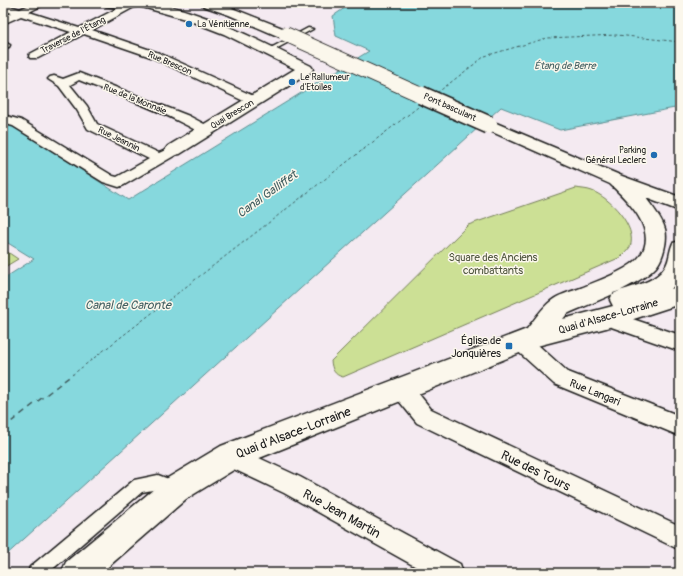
<svg xmlns="http://www.w3.org/2000/svg" width="683" height="576" viewBox="0 0 683 576" font-family="Pangolin,sans-serif">
  <style>
    .green { fill: #cce095; stroke: #747e58 }
    .water { fill: #86d8dd; stroke: #5c8d90 }
    .lines { fill: none; stroke-linecap: round; stroke-linejoin: round }
    .ferry-far1 { stroke: #415e60; stroke-width: 1; stroke-dasharray: 3 2.5; stroke-linecap: butt }
    .ferry { stroke: #415e60; stroke-width: 1.5; stroke-dasharray: 6 5; stroke-linecap: butt }
    .service-casing { stroke: #1c1c1c; stroke-width: 3 }
    .pedestrian-casing { stroke: #1c1c1c; stroke-width: 3 }
    .minor-casing { stroke: #1c1c1c; stroke-width: 3 }
    .secondary-casing { stroke: #1c1c1c; stroke-width: 3 }
    .service { fill: #fbf7ec; fill-rule: evenodd }
    .pedestrian { fill: #fbf7ec; fill-rule: evenodd }
    .minor { fill: #fbf7ec; fill-rule: evenodd }
    .secondary { fill: #fbf7ec; fill-rule: evenodd }
    .secondary-bridge-far1-casing { stroke: #1c1c1c; stroke-width: 16; stroke-linecap: butt }
    .secondary-bridge-casing { stroke: #1c1c1c; stroke-width: 20; stroke-linecap: butt }
    .secondary-bridge-far1 { stroke: #fbf7ec; stroke-width: 14 }
    .secondary-bridge { stroke: #fbf7ec; stroke-width: 17 }
    .poi-dot { fill: #1f6fb2; stroke: #fbf7ec; stroke-width: 1.5 }
    .labels { text-anchor: middle; stroke-width: 3; stroke-linejoin: round; paint-order: stroke }
    .far-poi-label { font-size: 9px; fill: #1c1c1c; stroke: #fbf7ec; text-anchor: start }
    .far-street-label { font-size: 9px; fill: #1c1c1c; stroke: #fbf7ec }
    .far-water-label { font-size: 10px; font-style: italic; fill: #415e60; stroke: #fbf7ec }
    .park-label { font-size: 11px; fill: #515740; stroke: #fbf7ec }
    .street-label { font-size: 11px; fill: #1c1c1c; stroke: #fbf7ec }
    .poi-label { font-size: 11px; fill: #1c1c1c; stroke: #fbf7ec; text-anchor: end }
    .water-label { font-size: 12px; font-style: italic; fill: #415e60; stroke: #fbf7ec }
    .near-street-label { font-size: 13px; fill: #1c1c1c; stroke: #fbf7ec }
  </style>
  <rect width="100%" height="100%" fill="#f4eaf1"/>
  <filter id="ink" filterUnits="userSpaceOnUse"><feTurbulence type="fractalNoise" baseFrequency=".025" numOctaves="2"/><feDisplacementMap in="SourceGraphic" scale="8" xChannelSelector="R" yChannelSelector="G"/><feConvolveMatrix kernelMatrix="1 2 1 2 8 2 1 2 1" color-interpolation-filters="sRGB"/></filter>
  <g filter="url(#ink)">
    <path class="green" d="M576 188C581 189 587 189 592 191 609 197 638 227 630 247 628 250 624 254 621 257L343 377C334 375 332 369 331 361L468 225Z
      M3 249 18 259 3 268Z"/>
    <path class="water" d="M352 3H680V107L560 130 501 107 3 558V279L34 259 3 240V124L13 126 128 200 369 51 336 36 333 16Z"/>
    <g class="lines">
      <path class="ferry-far1" d="M437 93 485 56 547 38 617 35 680 42
        M72 375 422 104"/>
      <path class="ferry" d="M3 428 73 374"/>
      <g class="service-casing">
        <path id="service" d="M308 28 313 29 272 51 267 50Z
          M158 475 179 483 181 488 179 493 174 495 158 489 142 492 48 573H28L30 567 134 480Z"/>
      </g>
      <g class="pedestrian-casing">
        <path id="pedestrian" d="M34 3H47L29 12 79 28 128 3H137L136 6 92 30 159 53 258 98 260 101 258 104H250L151 57 84 34 38 58H30L29 56 30 54 71 32 21 16 3 24V17L12 13 3 10V4L20 9Z
          M3 41 10 45 9 47 3 48Z
          M79 73 189 116 210 127 212 130 210 133C201 135 191 127 182 123 150 106 113 94 79 80L70 85 87 106 97 124 159 153 174 146 179 147 181 150 179 153 124 185 119 187 103 182 13 126 3 123V115L21 120 113 176 117 177 149 159 88 129 77 110 59 86 48 79 50 77 54 76 63 79Z
          M606 310 680 335V351L600 323 597 318 600 313Z
          M520 333 527 335 568 372 680 416V436L554 384 513 347 511 341 513 335Z
          M402 380 409 382 431 409 680 526V550L417 423 395 396 392 389 395 382Z
          M231 445 300 477 460 564 463 573H427L284 493 223 464 220 456 223 448Z"/>
      </g>
      <g class="minor-casing">
        <path id="minor" d="M104 3C121 3 140 0 156 3 211 14 261 42 311 66L313 69 311 72 180 154 174 155 168 154 165 150 168 146 295 69 224 34 185 19 139 6C129 9 116 8 106 6Z"/>
      </g>
      <g class="secondary-casing">
        <path id="secondary" d="M201 3H219L290 31 292 34 290 37H280L229 15 203 6Z
          M489 120 622 176 680 197V211L646 198C653 208 662 218 665 229 668 240 663 259 656 267 639 286 591 303 567 314L563 319 613 306 610 300 613 293C630 287 655 283 665 267 670 260 669 251 673 243L680 241V279L671 289 680 286V304L606 328 537 346 240 466 186 499 101 573H61L66 562 166 479 221 446 527 329C534 320 542 308 551 301 558 295 570 292 578 289 595 282 630 270 640 256 659 230 627 200 610 184L483 128 481 125 483 122Z"/>
      </g>
      <use href="#service" class="service"/>
      <use href="#pedestrian" class="pedestrian"/>
      <use href="#minor" class="minor"/>
      <use href="#secondary" class="secondary"/>
      <g class="secondary-bridge-far1-casing">
        <path id="secondary-bridge-far1" d="M285 34 423 96"/>
      </g>
      <g class="secondary-bridge-casing">
        <path id="secondary-bridge" d="M421 95 489 125"/>
      </g>
      <use href="#secondary-bridge-far1" class="secondary-bridge-far1"/>
      <use href="#secondary-bridge" class="secondary-bridge"/>
    </g>
  </g>
  <g class="poi-dot">
    <circle cx="189" cy="24" r="4"/>
    <circle cx="292" cy="82" r="4"/>
    <circle cx="654" cy="155" r="4"/>
    <rect x="505" y="342" width="8" height="8" rx="2"/>
  </g>
  <g class="labels">
    <g class="far-poi-label">
      <text x="197" y="27">La Vénitienne</text>
      <text x="300" y="80">Le Rallumeur<tspan x="300" dy="10">d'Etoiles</tspan></text>
      <text x="646" y="153" text-anchor="end">Parking<tspan x="646" dy="10">Général Leclerc</tspan></text>
    </g>
    <g class="far-street-label">
      <text transform="translate(73 35) rotate(-27)" y="3">Traverse de l'Étang</text>
      <text transform="translate(170 63) rotate(23)" y="3">Rue Brescon</text>
      <text transform="translate(135 99) rotate(22)" y="3">Rue de la Monnaie</text>
      <text transform="translate(450 107) rotate(24)" y="3">Pont basculant</text>
      <text transform="translate(232 114) rotate(-31)" y="3">Quai Brescon</text>
      <text transform="translate(119 139) rotate(26)" y="3">Rue Jeannin</text>
    </g>
    <g class="far-water-label">
      <text x="565" y="69">Étang de Berre</text>
    </g>
    <g class="park-label">
      <text x="493" y="261">Square des Anciens<tspan x="493" dy="13">combattants</tspan></text>
    </g>
    <g class="street-label">
      <text transform="translate(608 316) rotate(-16)" y="4">Quai d'Alsace-Lorraine</text>
      <text transform="translate(595 392) rotate(22)" y="4">Rue Langari</text>
    </g>
    <g class="poi-label">
      <text x="501" y="344">Église de<tspan x="501" dy="13">Jonquières</tspan></text>
    </g>
    <g class="water-label">
      <text transform="translate(267 194) rotate(-36)" y="4">Canal Galliffet</text>
      <text x="128" y="309">Canal de Caronte</text>
    </g>
    <g class="near-street-label">
      <text transform="translate(293 432) rotate(-21)" y="5">Quai d'Alsace-Lorraine</text>
      <text transform="translate(536 470) rotate(26)" y="5">Rue des Tours</text>
      <text transform="translate(342 513) rotate(29)" y="5">Rue Jean Martin</text>
    </g>
  </g>
  <rect width="683" height="576" fill="none" stroke="#fbf7ec" stroke-width="16"/>
  <rect x="8" y="8" width="667" height="560" fill="none" stroke="#1c1c1c" stroke-width="1.5" filter="url(#ink)"/>
</svg>
